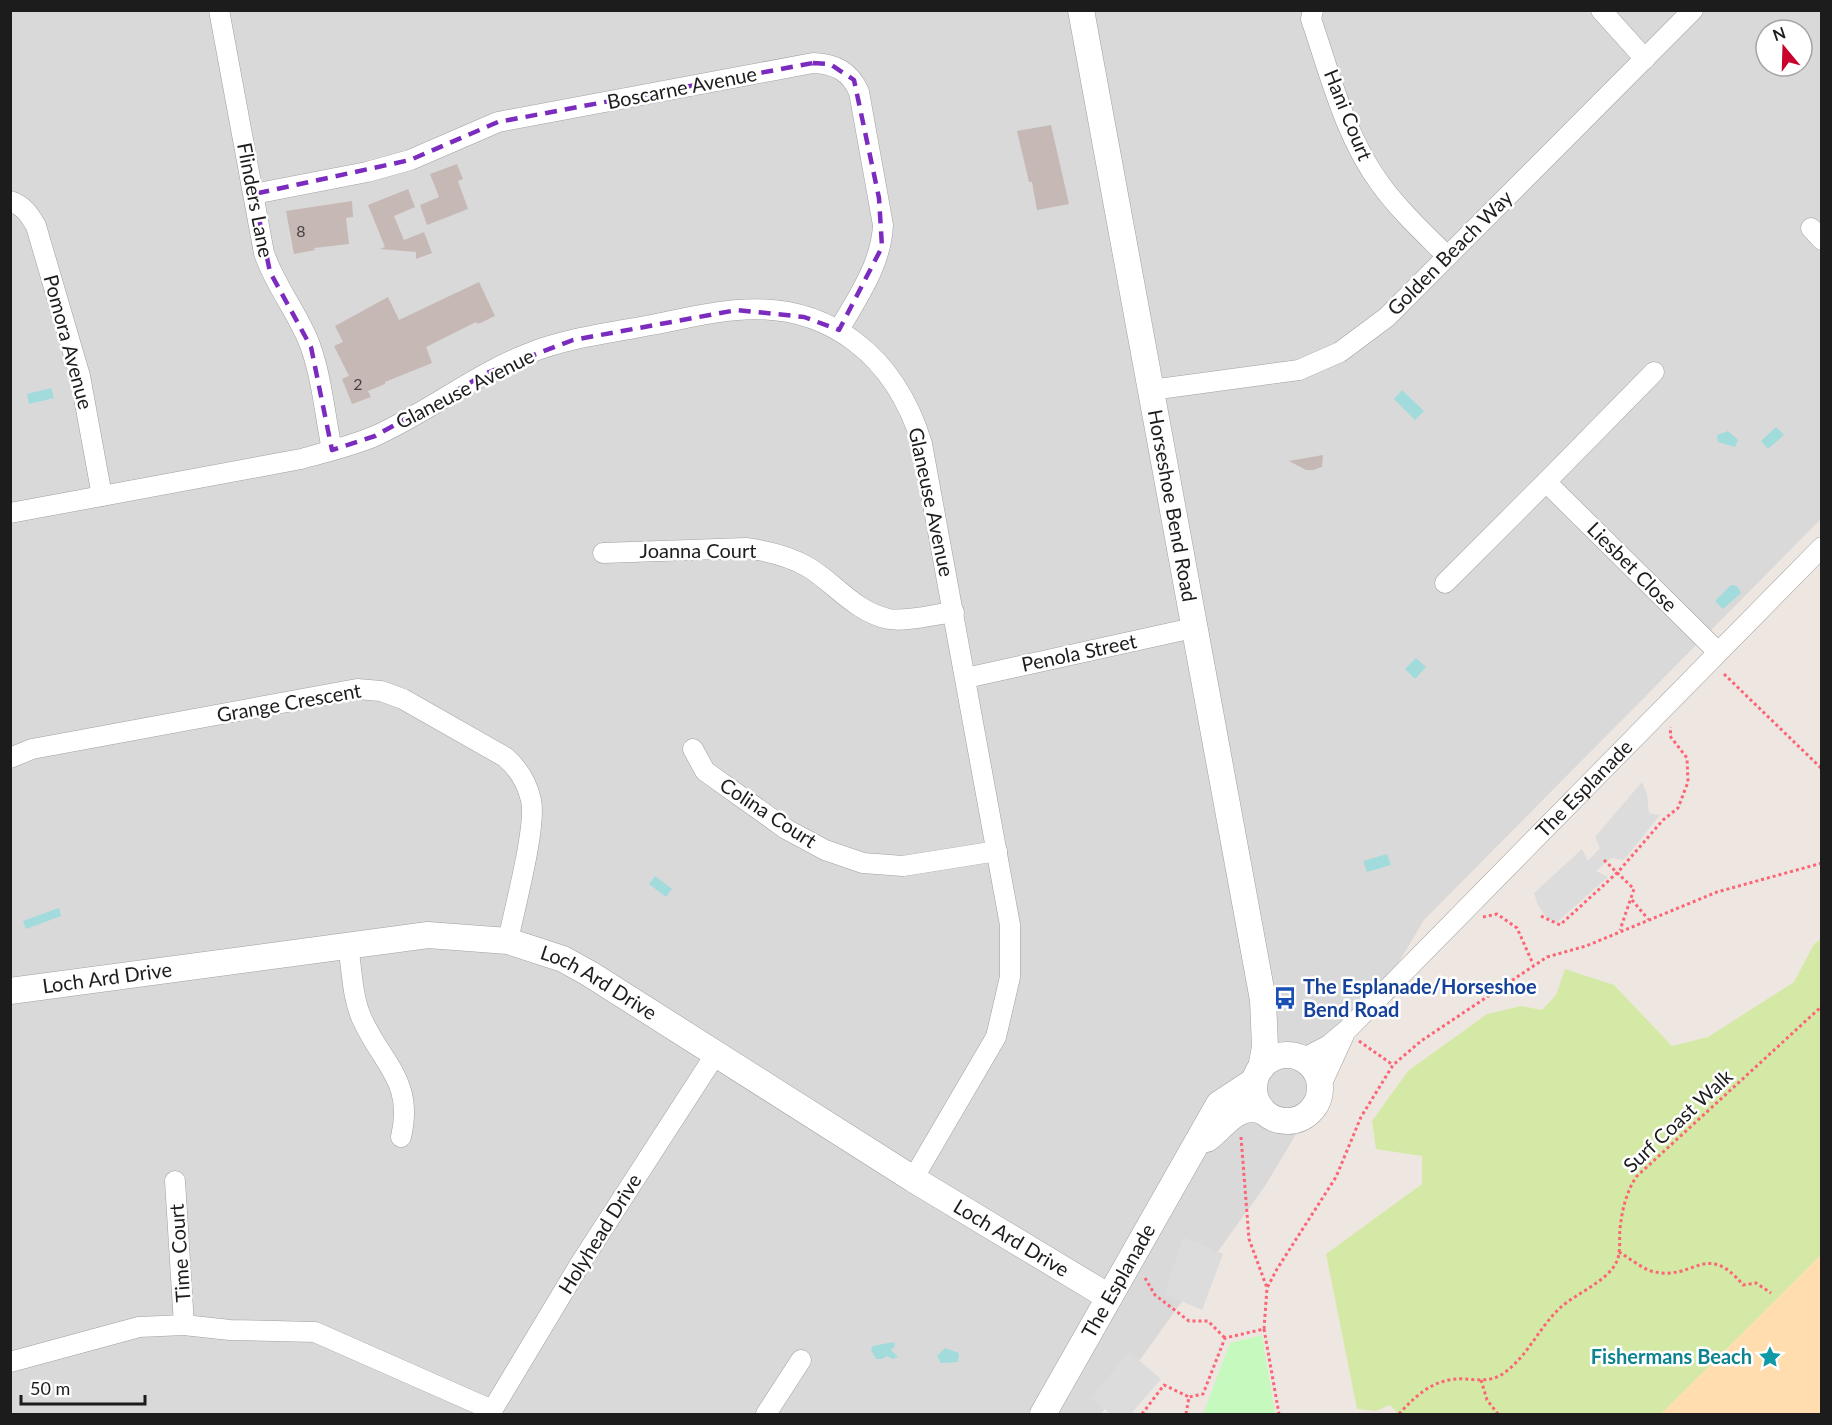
<svg xmlns="http://www.w3.org/2000/svg" width="1832" height="1425" viewBox="0 0 1832 1425" font-family="Lato,sans-serif">
  <style>
    .residential { fill: #dad9d9; fill-rule: evenodd }
    .grass { fill: #d5e9a6 }
    .sand { fill: #ffddae }
    .park { fill: #c5f9bd }
    .parking { fill: #dcdcdc }
    .water { fill: #a1dbdc }
    .building { fill: #c5b8b5 }
    .lines { fill: none; stroke-linecap: round; stroke-linejoin: round }
    .minor-casing { stroke: #a0a0a0; stroke-width: 21 }
    .tertiary-casing { stroke: #a0a0a0; stroke-width: 27 }
    .path { stroke: #fb6576; stroke-width: 3; stroke-dasharray: 3 3; stroke-linecap: butt }
    .minor { stroke: #fff; stroke-width: 20 }
    .tertiary { stroke: #fff; stroke-width: 26 }
    .marked { fill: none; stroke: #7b2cbf; stroke-width: 4.5; stroke-dasharray: 12 8; stroke-linejoin: round }
    .labels { text-anchor: middle; stroke-width: 5; stroke-linejoin: round; paint-order: stroke }
    .number-label { font-size: 16px; fill: #464342 }
    .street-label { font-size: 20px; fill: #1c1c1c; stroke: #fff }
    .transit-label { font-size: 20px; font-weight: bold; fill: #164399; stroke: #fff; text-anchor: start }
    .culture-label { font-size: 20px; font-weight: bold; fill: #0d838f; stroke: #fff; text-anchor: end }
  </style>
  <rect width="100%" height="100%" fill="#eee7e1"/>
  <path class="residential" d="M10 11H1821V519L1424 920 1265 1186 1101 1414H11ZM1766 30H1802V66H1766Z"/>
  <path class="grass" d="M1821 939V1255L1661 1414H1398L1390 1405 1376 1411 1357 1409 1326 1254 1422 1184V1156L1376 1149 1372 1121 1408 1071 1487 1014 1521 1006 1542 1010 1556 995 1565 969 1614 985 1672 1046 1708 1037 1794 982 1814 944Z"/>
  <path class="sand" d="M1821 1255V1414H1661Z"/>
  <path class="park" d="M1262 1335 1275 1414H1203L1230 1343Z"/>
  <path class="parking" d="M1642 782 1647 794 1649 813 1660 815 1624 860 1611 858 1596 871 1608 877 1556 923 1546 917 1538 905 1534 893 1582 849 1588 861 1600 848 1595 837Z
    M1183 1237 1223 1254 1202 1310 1164 1294Z
    M1129 1352 1161 1379 1131 1414H1111L1090 1398Z"/>
  <path class="water" d="M51 388 54 398 29 404 27 394Z
    M1402 390 1424 411 1415 420 1394 399Z
    M1776 427 1784 435 1768 449 1761 441Z
    M1728 431 1738 440 1735 447 1718 442 1717 435Z
    M1731 585 1737 586 1741 593 1723 609 1715 601Z
    M1416 658 1426 667 1415 679 1405 669Z
    M1387 854 1391 865 1367 872 1363 861Z
    M655 876 672 889 666 897 649 884Z
    M59 908 61 916 26 929 23 921Z
    M894 1342 895 1346 891 1350 898 1357 893 1359 887 1356 882 1359H876L871 1350 873 1346Z
    M945 1348 959 1353 958 1362 941 1363 937 1356Z"/>
  <path class="building" d="M1051 125 1069 204 1037 210 1032 182H1029L1017 131Z
    M457 164 463 179 458 181 468 209 427 225 420 205 439 197 430 174Z
    M408 189 415 207 394 216 404 240 424 232 432 253 416 259V252L380 249 385 247 368 205Z
    M352 201 353 217 346 218 349 244 314 248 315 250 294 254 286 211Z
    M479 282 495 316 478 324 476 322 426 347 432 363 385 382V384L368 391 371 397 352 404 342 379 349 376 334 346 343 342 335 326 388 297 399 320Z
    M1323 455 1322 467 1313 470H1306L1289 461Z"/>
  <g class="lines">
    <g class="minor-casing">
      <g id="minor">
        <path d="M219 10 264 253C275 286 298 313 310 345 322 378 325 416 332 450"/>
        <path d="M1313 10 1311 19C1330 74 1345 137 1381 185 1400 211 1424 233 1447 256"/>
        <path d="M1601 10 1645 59"/>
        <path d="M254 194 367 172 410 160 498 122 813 63C835 64 850 71 859 92L883 225C881 265 858 296 839 330"/>
        <path d="M10 201C24 206 29 214 36 226L80 376 102 496"/>
        <path d="M1811 228 1822 240"/>
        <path d="M1151 390 1299 370 1340 352 1387 317 1693 10"/>
        <path d="M1546 482 1654 372"/>
        <path d="M10 513 301 459C325 452 352 446 375 436 428 412 474 375 527 354 566 338 610 333 651 325 679 320 708 312 737 310 831 302 896 358 922 444L1010 925V977L996 1037 913 1179"/>
        <path d="M603 553 746 548C768 551 789 556 808 567 836 584 855 612 889 619 906 622 936 614 954 612"/>
        <path d="M1445 583 1546 482 1718 652"/>
        <path d="M966 678 1193 628"/>
        <path d="M693 749 705 771 786 829 825 850 863 863 903 866 997 851"/>
        <path d="M10 758 32 749 357 689 381 691 403 699 505 757C518 768 527 783 531 800 537 826 514 910 508 941"/>
        <path d="M348 946C352 969 352 997 362 1019 383 1065 414 1081 401 1137"/>
        <path id="s1" d="M1304 1058 1329 1045 1347 1030 1822 547"/>
        <path d="M1321 1085 1344 1035"/>
        <path d="M175 1181 184 1325"/>
        <path d="M10 1362 139 1327 184 1325 230 1330 315 1332 492 1410"/>
        <path d="M490 1414 580 1264 715 1055"/>
        <path d="M766 1414 801 1360"/>
      </g>
    </g>
    <g class="tertiary-casing">
      <g id="tertiary">
        <path id="s2" d="M1081 10 1263 1000 1265 1047 1261 1068"/>
        <path id="s3" d="M10 991 428 935 508 941 563 959 590 974 913 1179 1109 1297"/>
        <circle cx="1287" cy="1088" r="33"/>
        <path d="M1207 1139C1225 1125 1237 1103 1262 1111"/>
        <path id="s4" d="M1043 1414 1219 1104 1254 1081"/>
      </g>
    </g>
    <path class="path" d="M1724 674 1822 769
      M1604 860 1634 889 1620 930
      M1632 900 1648 919
      M1541 916 1560 925 1618 872 1663 820 1678 808 1688 782 1687 758 1670 736 1671 727
      M1483 917 1497 914 1517 928 1533 964
      M1359 1041 1393 1065
      M1241 1137 1249 1239 1267 1288
      M1619 1252C1629 1258 1640 1267 1651 1271 1694 1283 1705 1239 1743 1285L1756 1283 1771 1293
      M1145 1278 1155 1295 1189 1321H1208L1225 1338
      M1264 1329 1279 1414
      M1481 1380 1487 1400 1498 1414
      M1142 1414 1164 1385 1189 1397
      M1186 1414 1189 1397 1203 1394 1225 1338 1264 1329 1267 1288 1277 1269 1336 1177 1361 1117 1393 1065 1421 1041 1547 957 1586 946 1717 892 1822 863
      M1399 1414C1417 1394 1436 1377 1465 1379 1478 1380 1492 1382 1504 1373 1528 1356 1539 1327 1561 1307 1577 1293 1608 1281 1617 1261 1621 1251 1619 1239 1620 1229 1622 1210 1626 1193 1636 1177L1822 1006"/>
    <use href="#minor" class="minor"/>
    <use href="#tertiary" class="tertiary"/>
  </g>
  <path class="marked" d="M813 63 830 64 854 80 879 198 882 247 839 330 804 317 737 310 573 340 489 372 375 436 332 450 311 347 270 272 254 194 410 160 498 122Z"/>
  <defs>
    <g id="bus-bare" transform="scale(1.8)"><path d="M-5-6H5V4H4V6H2V4H-2V6H-4V4H-5ZM-3.5-4V0h7V-4ZM-3.5 1.2v1.5H-2V1.2ZM2 1.2v1.5H3.5V1.2Z" fill="#1a4fb4" stroke="#fff" stroke-width="2.5" paint-order="stroke"/></g>
    <g id="sight-bare" transform="scale(1.8)"><path d="M0-6L1.8-2.2L6-1.7L2.9 1.2L3.7 5.4L0 3.3L-3.7 5.4L-2.9 1.2L-6-1.7L-1.8-2.2Z" fill="#0f9aa8" stroke="#fff" stroke-width="2.5" paint-order="stroke"/></g>
  </defs>
  <g fill-rule="evenodd">
    <use href="#bus-bare" x="1285" y="998"/>
    <use href="#sight-bare" x="1770" y="1357"/>
  </g>
  <g class="labels">
    <g class="number-label">
      <text x="301" y="237">8</text>
      <text x="358" y="390">2</text>
    </g>
    <g class="street-label">
      <text transform="translate(682 88) rotate(-11)" y="7">Boscarne Avenue</text>
      <text transform="translate(1348 115) rotate(68)" y="7">Hani Court</text>
      <text transform="translate(255 200) rotate(79)" y="7">Flinders Lane</text>
      <text transform="translate(1450 253) rotate(-45)" y="7">Golden Beach Way</text>
      <text transform="translate(68 342) rotate(75)" y="7">Pomora Avenue</text>
      <text transform="translate(465 389) rotate(-27)" y="7">Glaneuse Avenue</text>
      <text transform="translate(931 502) rotate(78)" y="7">Glaneuse Avenue</text>
      <text dy="7" stroke="none"><textPath href="#s2" startOffset="504">Horseshoe Bend Road</textPath></text>
      <text x="698" y="558">Joanna Court</text>
      <text transform="translate(1632 567) rotate(45)" y="7">Liesbet Close</text>
      <text transform="translate(1079 653) rotate(-12)" y="7">Penola Street</text>
      <text transform="translate(289 703) rotate(-10)" y="7">Grange Crescent</text>
      <text dy="7" stroke="none"><textPath href="#s1" startOffset="390">The Esplanade</textPath></text>
      <text transform="translate(768 813) rotate(33)" y="7">Colina Court</text>
      <text dy="7" stroke="none"><textPath href="#s3" startOffset="98">Loch Ard Drive</textPath></text>
      <text dy="7" stroke="none"><textPath href="#s3" startOffset="602">Loch Ard Drive</textPath></text>
      <text transform="translate(1678 1121) rotate(-43)" y="7">Surf Coast Walk</text>
      <text transform="translate(600 1234) rotate(-58)" y="7">Holyhead Drive</text>
      <text dy="7" stroke="none"><textPath href="#s3" startOffset="1088">Loch Ard Drive</textPath></text>
      <text transform="translate(180 1253) rotate(-94)" y="7">Time Court</text>
      <text dy="7" stroke="none"><textPath href="#s4" startOffset="153">The Esplanade</textPath></text>
    </g>
    <g class="transit-label">
      <text x="1303" y="994">The Esplanade/Horseshoe<tspan x="1303" dy="23">Bend Road</tspan></text>
    </g>
    <g class="culture-label">
      <text x="1752" y="1364">Fishermans Beach</text>
    </g>
  </g>
  <rect width="1832" height="1425" fill="none" stroke="#1c1c1c" stroke-width="24"/>
  <g transform="translate(1784 48) rotate(341)"><circle r="28" fill="#ffffff" stroke="#a4a4a4" stroke-width="1.5"/>
  <path d="M0-4.5L10 22L0 15L-10 22Z" fill="#c8002b"/>
  <text y="-9" font-size="16" font-weight="bold" text-anchor="middle" fill="#1c1c1c">N</text>
  </g>
  <path d="M21 1395v9h124v-9" fill="none" stroke="#1c1c1c" stroke-width="3"/>
  <text x="30" y="1395" font-size="18" fill="#1c1c1c" stroke="#ffffff" stroke-width="4.5" paint-order="stroke">50 m</text>
</svg>
